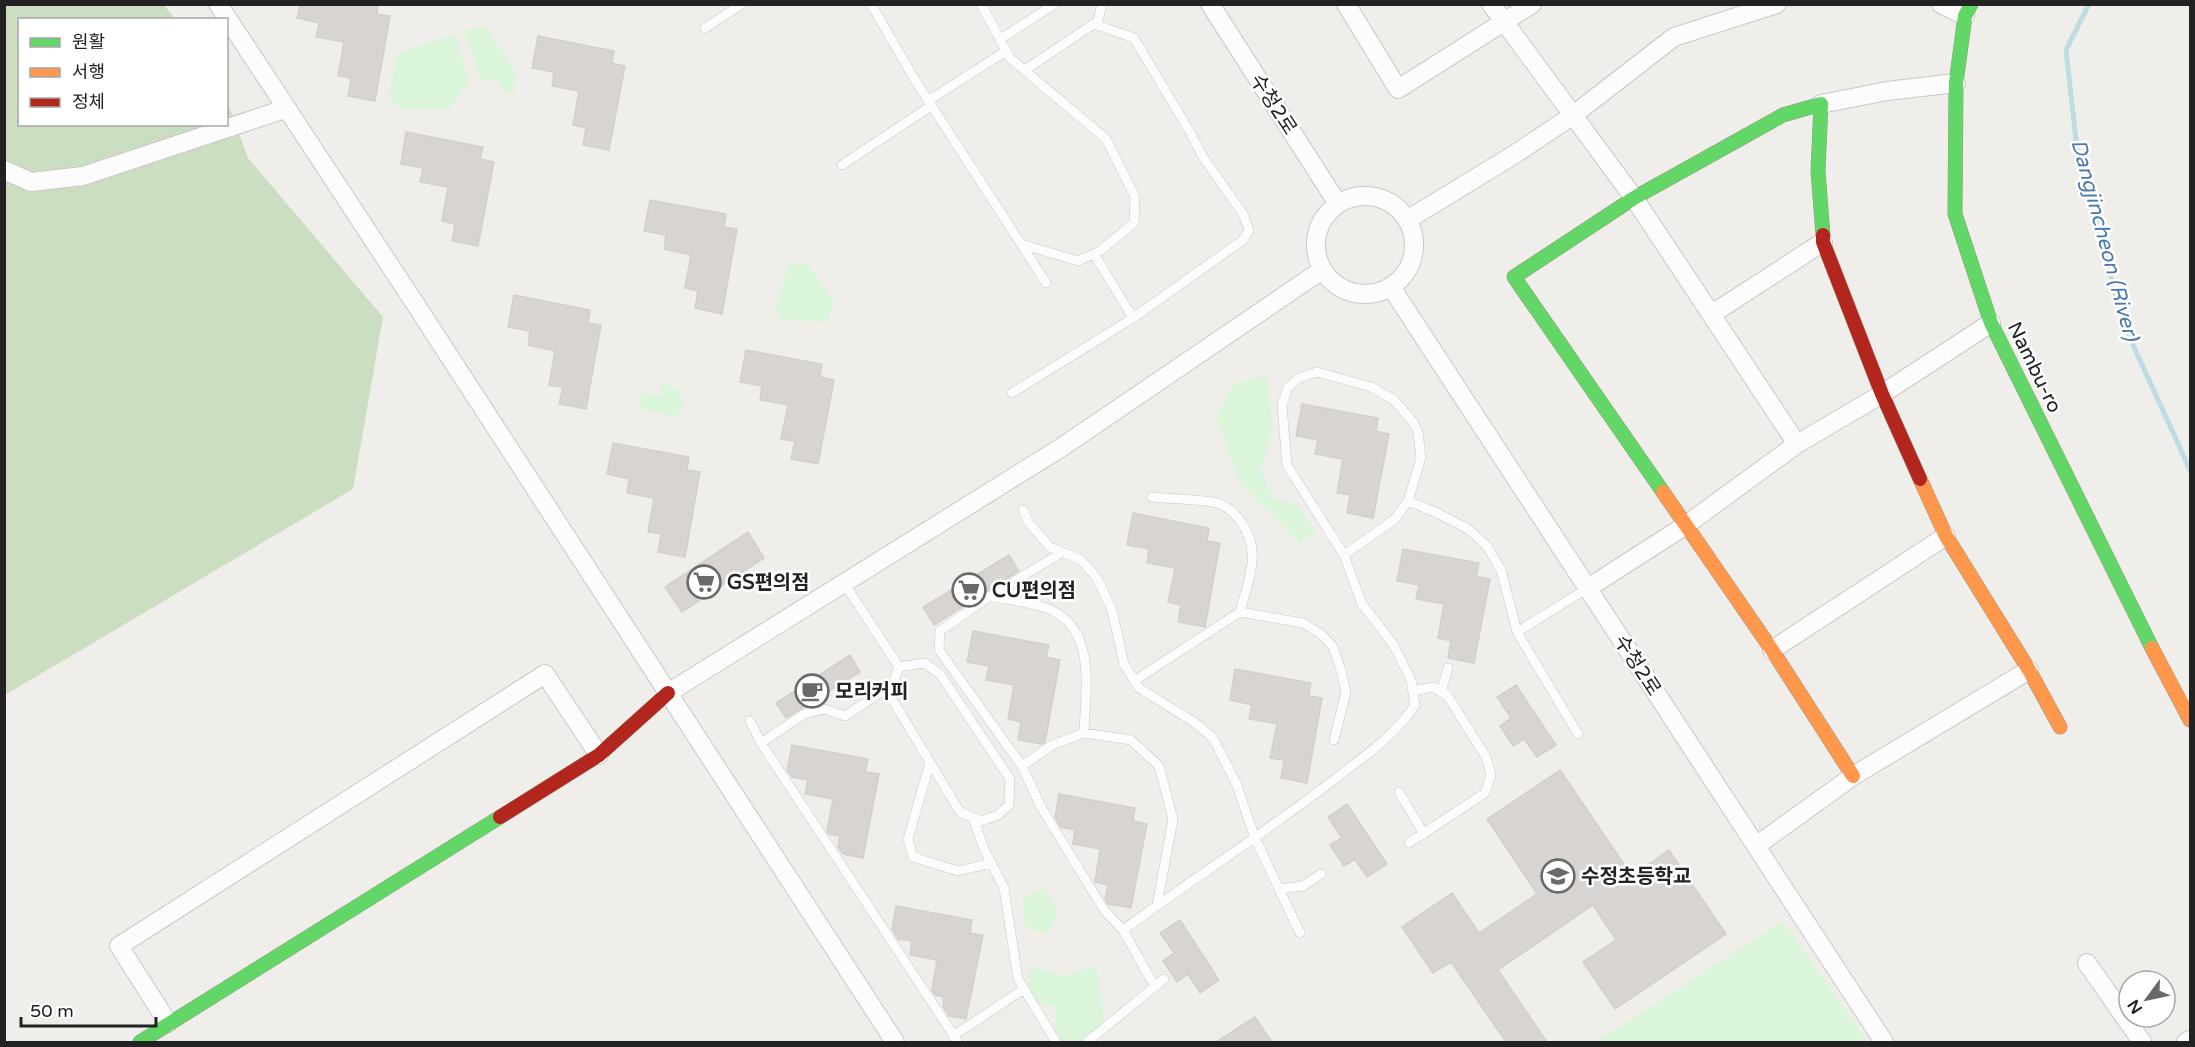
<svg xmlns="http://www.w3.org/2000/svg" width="2195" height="1047" viewBox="0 0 2195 1047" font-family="'Varela Round','Noto Sans KR',sans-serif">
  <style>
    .forest { fill: #cbdec1 }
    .park { fill: #daf5da }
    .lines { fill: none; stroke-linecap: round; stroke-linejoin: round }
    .stream { stroke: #bfdbe3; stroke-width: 5 }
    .building { fill: #d7d4d2; stroke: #d3d0cc; stroke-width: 1.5 }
    .lane-casing { stroke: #c9c8c7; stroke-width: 10 }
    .street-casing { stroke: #c9c8c7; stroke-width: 20 }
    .fast-casing { stroke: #999a82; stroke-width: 15 }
    .slow-casing { stroke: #999a82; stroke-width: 15 }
    .jam-casing { stroke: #999a82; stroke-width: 15 }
    .lane { stroke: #fdfcfc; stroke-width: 9 }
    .street { stroke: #fdfcfc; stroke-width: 18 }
    .fast { stroke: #63d668; stroke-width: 14 }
    .slow { stroke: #ff974d; stroke-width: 14 }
    .jam { stroke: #b3261e; stroke-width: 14 }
    .labels { text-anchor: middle; stroke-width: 5; stroke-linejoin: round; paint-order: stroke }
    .street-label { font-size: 20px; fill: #222; stroke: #fff }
    .poi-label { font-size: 20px; font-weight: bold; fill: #222; stroke: #fff; text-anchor: start }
    .water-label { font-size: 21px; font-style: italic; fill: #4a7aab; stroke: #fff }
  </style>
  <rect width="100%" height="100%" fill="#f0eeeb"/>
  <path class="forest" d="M4 5H164L175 19 20 20V124H226L227 101 248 158 383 317 353 489 5 695Z"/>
  <path class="park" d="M486 27 516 72 514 94 506 93 496 80 480 79 464 31Z
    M455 34 469 82 450 109 404 110 390 100V89L397 54Z
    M789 264 808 265 835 303 826 322 783 320 775 309Z
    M1266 375 1273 424 1261 470 1273 497 1299 506 1316 531 1300 543 1239 482 1216 416 1234 384Z
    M661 382 680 391 684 405 676 417 637 408 643 392 663 397Z
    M1044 888C1057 907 1061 913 1048 934L1034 930 1025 925 1022 899Z
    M1783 921 1849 1015 1851 1022 1854 1021 1867 1042H1596Z
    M1032 966 1063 976 1096 966 1105 1024 1091 1042H1056L1055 1006 1023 1002Z"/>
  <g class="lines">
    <path class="stream" d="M2089 4 2066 50 2077 149 2124 325 2190 470"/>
  </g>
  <path class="building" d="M300 4H378L377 14 390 16 375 101 348 96 351 78 338 76 344 42 316 37 319 23 297 18Z
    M538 36 614 51 612 63 625 66 609 150 583 145 586 128 573 125 579 91 552 86 554 72 532 68Z
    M406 132 483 147 480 159 494 162 478 246 452 241 455 224 442 221 448 187 420 182 423 168 401 164Z
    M650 200 726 214 724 227 737 229 722 314 695 308 698 291 685 288 691 255 664 249 666 235 644 231Z
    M514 295 590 310 588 323 601 325 586 409 559 404 563 387 549 385 555 351 528 345 530 331 508 327Z
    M746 350 822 364 820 377 834 380 818 464 791 459 795 441 781 439 788 405 760 400 762 386 740 382Z
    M1302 404 1378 418 1376 431 1389 434 1373 518 1347 513 1350 495 1337 493 1343 459 1315 454 1318 440 1296 436Z
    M613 443 689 457 687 470 700 472 685 557 658 552 661 534 648 532 654 498 627 493 629 479 607 474Z
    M1133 513 1209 528 1207 541 1220 543 1205 627 1178 622 1181 605 1168 602 1175 568 1147 563 1149 549 1127 545Z
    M748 532 764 558 682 612 665 587Z
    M1403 549 1479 563 1476 576 1490 579 1474 663 1448 658 1451 641 1438 638 1444 604 1416 599 1419 585 1397 581Z
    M1009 555 1019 571 934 625 923 607Z
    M973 631 1049 645 1046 657 1060 660 1045 742 1042 744 1018 740 1021 722 1008 719 1014 685 986 680 989 666 967 662Z
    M850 655 860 672 786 718 776 703Z
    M1235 669 1311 683 1309 696 1322 698 1307 783 1281 778 1284 760 1270 758 1277 724 1249 719 1252 705 1230 700Z
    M1516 685 1556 745 1537 757 1524 739 1513 746 1500 726 1511 718 1497 697Z
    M792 745 868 759 865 772 879 774 863 858 843 854 838 847 840 836 829 834 827 831 833 799 805 794 808 780 792 777 787 770Z
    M1560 770 1632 876 1669 850 1726 934 1615 1009 1583 962 1616 940 1593 905 1498 970 1547 1042H1506L1451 962 1433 973 1402 927 1452 893 1479 933 1537 894 1487 819Z
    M1059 794 1135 808 1133 821 1147 824 1131 908 1108 904 1105 899 1108 885 1095 882 1100 849 1073 844 1075 830 1061 827 1055 817Z
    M1347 804 1387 864 1367 877 1355 859 1344 866 1330 845 1342 838 1328 817Z
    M896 906 972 920 970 933 983 935 966 1019 949 1016 943 1006 944 997 935 995 932 990 937 960 910 955 912 941 898 939 892 929Z
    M1180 920 1219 980 1200 993 1188 974 1177 982 1163 961 1174 953 1160 933Z
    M1255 1017 1272 1042H1216Z"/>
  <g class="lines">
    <g class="lane-casing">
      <path id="lane" d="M871 4 915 80 1021 244 1078 261 1100 251 1134 223 1135 197 1106 139 1010 58 981 4
        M705 28 742 4
        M1000 39 1055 4
        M1025 70 1098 21 1102 4
        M928 101 1006 51
        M842 165 931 106
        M1021 244 1046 283
        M1094 254 1133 318
        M1012 393 1133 318 1243 240 1249 230 1243 214 1203 157 1190 132 1134 38 1094 24
        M1408 501 1435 512 1468 529 1487 546 1501 570 1517 632 1578 734
        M1023 510 1029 523 1050 547 1081 560 1097 578 1112 610 1124 664 1139 688 1194 722 1213 738 1236 783 1255 838 1300 933
        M1061 553 990 596 940 631 939 650 1022 766 1041 807 1104 910 1123 930 1155 987
        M844 583 899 667
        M990 596C1007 600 1039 603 1053 611 1097 633 1085 693 1084 733
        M1240 612 1303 623 1321 634 1333 647 1341 670 1346 692 1334 740
        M1517 632 1588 588
        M924 663 940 674 1010 779 1009 805 998 815 981 821 960 812 892 699V685L899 667Z
        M1134 681 1240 612C1249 578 1263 550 1239 519 1234 513 1225 505 1217 503 1196 499 1173 499 1152 497
        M1441 692 1448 668
        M750 721 761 743 958 1042
        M761 743 804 714 824 709 845 716 892 685
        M930 762 908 839 913 857 958 871 991 863
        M1022 766 1052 745 1084 733 1131 740 1159 766 1173 819 1157 905
        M1399 792 1424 834
        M973 818 984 849 1004 888 1018 979 1056 1042
        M1409 843 1485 793 1491 775 1486 757 1447 695 1433 687 1413 691
        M1279 889 1303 886 1321 874
        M1123 930C1193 879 1266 832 1335 779 1363 757 1395 736 1415 705L1411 680 1393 644 1362 604 1344 555 1287 465 1282 405 1288 387 1299 378 1317 372 1371 387 1394 400 1413 422 1418 432 1421 458 1408 501 1395 519 1344 555
        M953 1036 1024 989
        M1087 1042 1164 979"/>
    </g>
    <g class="street-casing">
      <path id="street" d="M218 4 414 302 895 1042
        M1210 4 1338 204
        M1346 4 1398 89 1532 4
        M1491 4 1634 198 1797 444
        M1941 4 1965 16
        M1821 104 1887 91 1956 83
        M4 170 31 182 83 176 285 109
        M1316 245a49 49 0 1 1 98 0a49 49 0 1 1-98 0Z
        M1407 220 1515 154 1572 116 1674 37 1777 4
        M1391 287 1884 1042
        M1712 314 1823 242
        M1588 588 1686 525 1797 444 1882 394 1991 323
        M1772 650 1946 536
        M668 693 1062 447 1322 270
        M1756 846 1853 776 2029 670
        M2087 963 2142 1042
        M168 1023 119 946 545 674 599 755
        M2186 1042 2190 1040"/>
    </g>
    <g class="fast-casing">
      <path id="fast" d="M1971 4 1965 16 1956 83 1955 214 1991 323 2152 648
        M1663 492 1514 277 1634 198 1783 115 1821 104 1818 171 1823 235
        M140 1042 500 817"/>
    </g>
    <g class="slow-casing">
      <path id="slow" d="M1920 479 1946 536 2029 670 2060 727
        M1663 492 1772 650 1853 776
        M2152 648 2190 720"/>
    </g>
    <g class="jam-casing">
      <path id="jam" d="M1823 235V242L1882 394 1920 479
        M500 817 599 755 668 693"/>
    </g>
    <use href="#lane" class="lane"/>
    <use href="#street" class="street"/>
    <use href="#fast" class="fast"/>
    <use href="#slow" class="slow"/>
    <use href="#jam" class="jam"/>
  </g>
  <defs>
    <g id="supermarket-ring" transform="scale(1.725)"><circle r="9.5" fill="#fff" stroke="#6a6968" stroke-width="1.5"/><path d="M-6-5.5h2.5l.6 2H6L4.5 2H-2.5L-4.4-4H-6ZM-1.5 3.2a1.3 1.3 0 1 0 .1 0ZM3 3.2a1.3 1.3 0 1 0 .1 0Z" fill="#6a6968"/></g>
    <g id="cafe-ring" transform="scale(1.725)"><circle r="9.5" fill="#fff" stroke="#6a6968" stroke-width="1.5"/><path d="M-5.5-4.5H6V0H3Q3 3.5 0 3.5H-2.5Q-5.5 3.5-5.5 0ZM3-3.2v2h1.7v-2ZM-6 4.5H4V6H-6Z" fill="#6a6968"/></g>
    <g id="school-ring" transform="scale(1.725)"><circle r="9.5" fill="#fff" stroke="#6a6968" stroke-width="1.5"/><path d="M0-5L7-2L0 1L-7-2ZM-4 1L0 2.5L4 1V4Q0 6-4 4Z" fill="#6a6968"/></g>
  </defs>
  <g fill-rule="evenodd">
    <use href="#supermarket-ring" x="704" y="582"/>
    <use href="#supermarket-ring" x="969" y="590"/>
    <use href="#cafe-ring" x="812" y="691"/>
    <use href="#school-ring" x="1558" y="876"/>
  </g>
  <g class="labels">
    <g class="street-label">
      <text transform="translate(1274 104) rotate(57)" y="7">수청2로</text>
      <text transform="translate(2035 367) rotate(64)" y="7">Nambu-ro</text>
      <text transform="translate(1638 665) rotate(57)" y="7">수청2로</text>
    </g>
    <g class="poi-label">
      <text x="727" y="589">GS편의점</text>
      <text x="992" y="597">CU편의점</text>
      <text x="835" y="698">모리커피</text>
      <text x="1581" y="883">수정초등학교</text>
    </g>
    <g class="water-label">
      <text transform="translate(2105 240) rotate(75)" y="7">Dangjincheon (River)</text>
    </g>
  </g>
  <rect width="2195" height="1047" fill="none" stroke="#222222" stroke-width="12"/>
  <rect x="18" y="18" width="210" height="108" fill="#ffffff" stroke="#a7a7a7" stroke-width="1.5"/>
  <rect x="30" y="38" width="30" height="9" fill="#63d668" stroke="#a7a7a7" stroke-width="1.5"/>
  <text x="72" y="48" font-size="18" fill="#222222">원활</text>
  <rect x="30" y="68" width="30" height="9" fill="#ff974d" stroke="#a7a7a7" stroke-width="1.5"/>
  <text x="72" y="78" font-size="18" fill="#222222">서행</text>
  <rect x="30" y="98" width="30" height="9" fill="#b3261e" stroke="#a7a7a7" stroke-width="1.5"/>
  <text x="72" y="108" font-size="18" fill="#222222">정체</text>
  <g transform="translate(2147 999) rotate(237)"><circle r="28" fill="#ffffff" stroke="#a7a7a7" stroke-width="1.5"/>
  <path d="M0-4.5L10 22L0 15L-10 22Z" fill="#6a6968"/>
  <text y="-9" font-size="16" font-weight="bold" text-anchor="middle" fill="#222222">N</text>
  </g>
  <path d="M21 1017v9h135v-9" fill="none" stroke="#222222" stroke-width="3"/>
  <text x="30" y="1017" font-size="18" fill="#222222" stroke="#ffffff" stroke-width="4.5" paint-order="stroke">50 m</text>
</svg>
